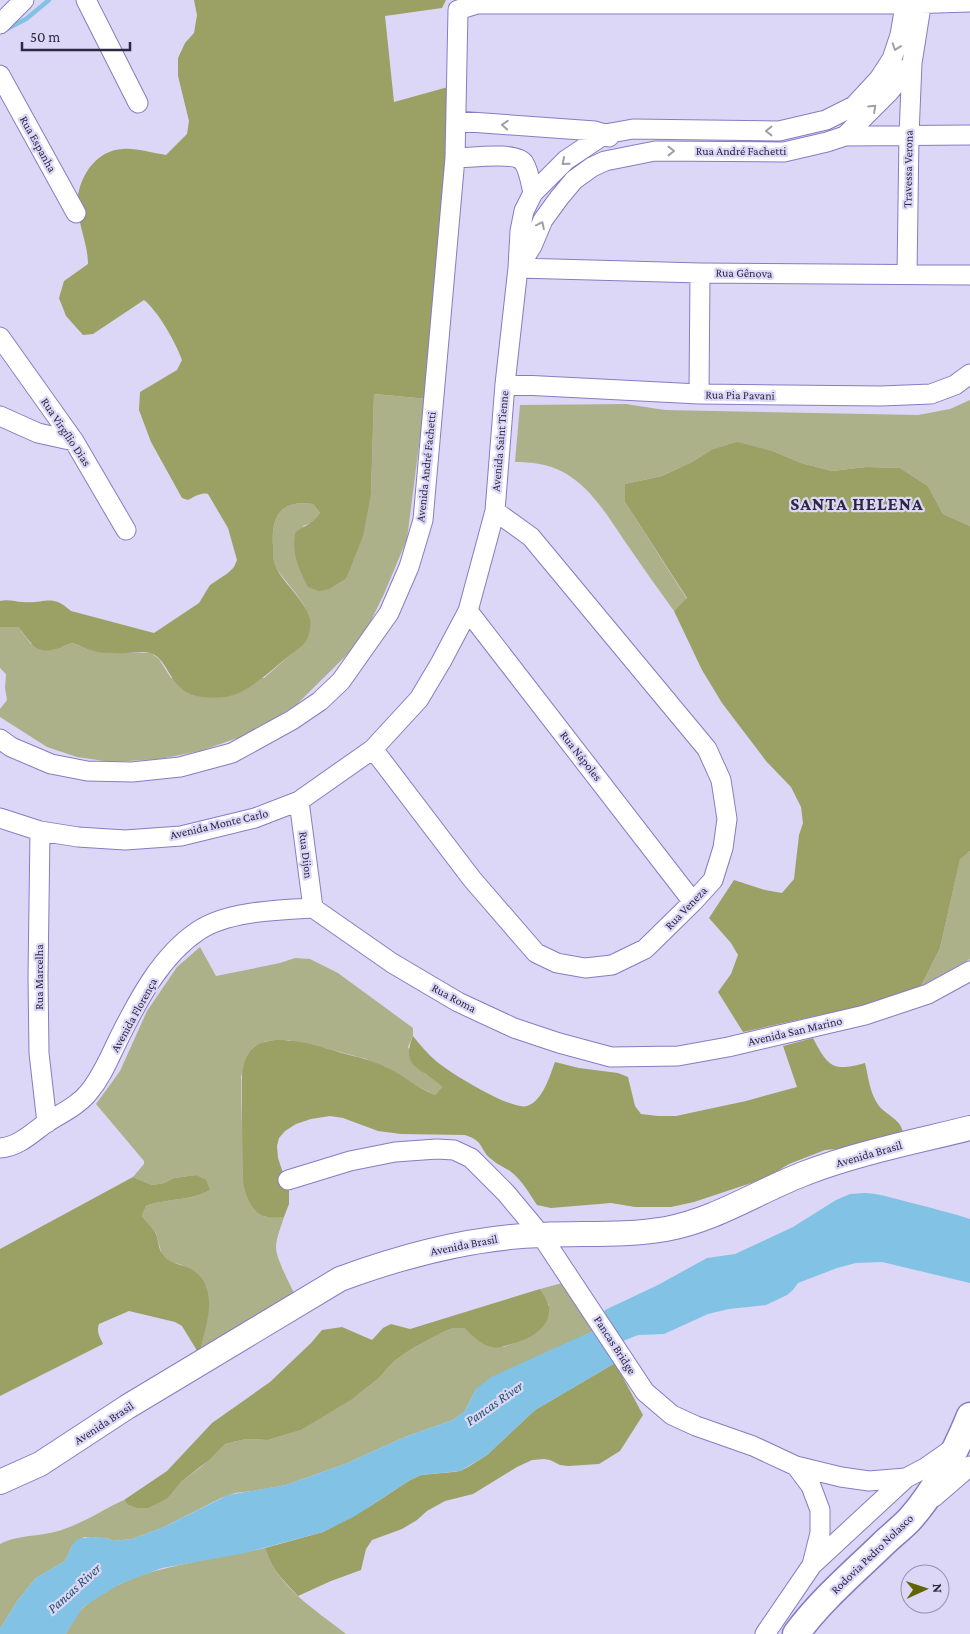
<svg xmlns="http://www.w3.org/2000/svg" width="970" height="1634" viewBox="0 0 970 1634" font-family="'Crimson Pro',serif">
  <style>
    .green { fill: #adb189 }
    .forest { fill: #9ba065 }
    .water { fill: #82c2e4 }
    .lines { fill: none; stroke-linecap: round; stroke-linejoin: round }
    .stream { stroke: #82c2e4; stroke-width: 4.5 }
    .minor-casing { stroke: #897bc2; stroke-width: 21 }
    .major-casing { stroke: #897bc2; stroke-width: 26 }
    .highway-casing { stroke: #897bc2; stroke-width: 29 }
    .minor { stroke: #fff; stroke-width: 19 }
    .major { stroke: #fff; stroke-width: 24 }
    .highway { stroke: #fff; stroke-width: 26 }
    .oneway { stroke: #a09eab }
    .labels { text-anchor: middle; stroke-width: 4.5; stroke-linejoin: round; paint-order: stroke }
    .street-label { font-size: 12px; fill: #2d2744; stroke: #dcd7f6 }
    .water-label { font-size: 14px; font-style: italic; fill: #1f5169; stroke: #dcd7f6 }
    .district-label { font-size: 18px; font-weight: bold; letter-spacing: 1px; fill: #2d2744; stroke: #dcd7f6 }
  </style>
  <rect width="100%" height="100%" fill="#dcd7f6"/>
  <path class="green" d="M374 394 428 399 419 445 407 539 384 594 361 641 297 704 252 733 200 751 160 759 111 762 77 757 47 747 0 717V709L7 700 5 688 6 674 0 668V627H18L31 644 62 647 72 643 93 651 116 653H151L159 659 171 678H264L306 641C306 632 308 619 306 610 303 600 282 578 275 566 273 560 273 553 273 547 271 517 280 499 313 504L320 513 314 522 303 526 330 589 346 579 371 494Z
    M970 400V526L943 514 928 486 900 468 866 467 832 471 801 463 775 452 711 450 692 462 662 476 625 484V502L687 599 674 611C658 589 642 566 626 543 609 518 591 487 563 472 548 464 531 462 515 462L520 405 626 404 665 410 918 415 950 409Z
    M970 851V959L921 986 940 948 960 858Z
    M200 947 216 976 280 963 295 958 310 959 338 973 413 1028V1036L408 1047 425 1074 435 1079 442 1087 435 1095 415 1085 386 1067 366 1059 321 1047 288 1040 266 1041 255 1046 248 1054 241 1077 243 1181 265 1217H284C281 1227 276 1238 276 1248 277 1261 291 1286 297 1299L199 1354C206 1329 211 1312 206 1286L182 1265 171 1262 162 1255 156 1233 149 1226 142 1216 146 1206C167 1198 192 1201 210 1190L196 1175 174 1178 164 1183 152 1185 133 1177 144 1164V1161L96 1104 120 1071 147 1011 177 967Z
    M566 1282 595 1330 476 1389 465 1411 453 1420 405 1437 345 1464 286 1485 253 1491 235 1493 221 1498 164 1527 132 1539 113 1541 106 1538 84 1537 72 1546 65 1561 36 1578 18 1600 0 1629V1544C19 1534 44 1537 64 1529 85 1522 104 1509 124 1500L128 1505 149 1508 168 1498 182 1481 201 1467 225 1444 246 1439 268 1440 301 1430 361 1392 379 1378 394 1361 413 1348 443 1332 453 1328H464L482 1343 504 1347 514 1343 549 1305 540 1289Z
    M265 1548C277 1587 316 1610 346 1634H66C71 1625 77 1612 85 1606 137 1564 204 1563 265 1548Z"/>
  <path class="forest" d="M194 0H446L442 8 385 16 394 102 448 87 451 121 436 260 428 399 374 394 371 494 363 536 346 579 330 589 319 591 308 587C298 567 292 556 295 533 306 524 312 525 320 513L313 504C281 499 271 516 273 546 273 552 273 559 275 565 283 584 304 598 310 619 311 626 310 635 306 641 302 647 295 651 289 656 272 669 254 688 233 695 224 698 213 698 203 697 168 694 170 658 150 653 143 651 125 654 116 653 109 653 100 653 93 651 86 649 79 645 72 643 58 648 42 657 31 643 26 638 23 632 18 627H0V601C9 599 15 602 23 602 46 604 51 593 71 611L154 633 199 603 210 585 228 573 234 567 237 560 228 528 208 494C201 492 194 497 188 500L182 498 151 442 139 410 140 392 177 370 182 360C176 343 158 311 144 300L93 334 83 335 66 316 59 298 64 281 88 264C88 246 80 229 78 211 74 184 93 150 123 149 137 148 152 153 166 155L187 134 189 121 178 76V58L185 43 194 33 197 15Z
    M737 442 775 452 801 463 832 471 866 467 900 468 928 486 943 514 970 526V851L960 859 940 948 921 986 857 1007 743 1032 718 992 731 974 738 955 731 943 709 918 734 880 765 890 782 893 794 879 799 835 803 823 801 807 791 787 766 761 722 703 702 670 674 611 687 598 625 502V484L662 476 692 462 711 450Z
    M413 1036C420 1045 428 1054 436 1061 450 1073 512 1111 527 1106 543 1101 550 1075 555 1062L579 1068 618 1073 628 1077 635 1106 641 1114 658 1116H676L746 1101 797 1087 783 1046 813 1038C828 1067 833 1072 865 1063 869 1079 870 1098 883 1110 891 1117 902 1122 903 1133L884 1145 825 1150 789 1164 766 1178 694 1202 671 1207H635L611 1203 551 1208 537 1205C529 1193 522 1180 510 1171 504 1167 496 1164 490 1158 479 1148 484 1141 465 1135L401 1134 378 1131 343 1118 330 1116 311 1119 296 1124 285 1131 279 1138 277 1146 278 1158 289 1191V1204L284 1217C279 1217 273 1218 267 1217 252 1215 245 1194 243 1181 242 1154 242 1128 242 1101 242 1085 240 1071 247 1056 261 1026 319 1046 342 1053 357 1057 372 1060 386 1067 403 1075 417 1088 435 1095L442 1087C425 1068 399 1070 413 1036Z
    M196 1175 206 1180 210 1190C192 1201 167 1198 146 1206L142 1216C145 1221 155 1231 156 1234 159 1241 158 1250 164 1256 171 1264 181 1264 191 1269 221 1286 206 1328 199 1354L182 1326 175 1322 129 1311 99 1324C96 1332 100 1337 103 1344L0 1396V1249L133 1177 152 1185 164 1183 174 1178Z
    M540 1289C543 1294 548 1301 549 1307 551 1327 532 1338 515 1343 507 1345 500 1349 492 1347 481 1345 472 1335 464 1328H453L443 1332 413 1348 394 1361 379 1378 352 1399 301 1430 268 1440 246 1439 225 1444 209 1460 182 1481 168 1498 159 1503 149 1508H138L128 1505 124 1500 167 1471 212 1423 270 1382 311 1343 322 1330 342 1327 372 1340 383 1328 391 1324 410 1329Z
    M615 1363 643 1415 620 1451 599 1464 568 1466 560 1465 550 1460 544 1459 532 1460 517 1467 473 1494 445 1501 427 1511 417 1520 402 1529 372 1540 366 1549 361 1570 331 1581 298 1596C283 1580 272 1570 265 1548L323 1532 369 1507 410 1480 421 1475 453 1472 460 1471 468 1467 487 1455 535 1410Z"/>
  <path class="water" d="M865 1193C882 1194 899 1200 916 1204 934 1209 952 1213 970 1219V1283L882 1262 856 1263 837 1268 798 1283 793 1290 787 1295 766 1305 729 1309 708 1314 664 1334 638 1335 623 1341 615 1363 535 1410 487 1455 460 1471 421 1475 410 1480 355 1516 323 1532 245 1553 162 1568 120 1584 83 1607 66 1634H0V1629L18 1600 36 1578 65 1561 72 1546 77 1539 91 1537 106 1538 113 1541 132 1539 164 1527 228 1495 286 1485 345 1464 405 1437 453 1420 465 1411 476 1389 491 1377 595 1330 605 1310 658 1285 707 1258 735 1254 793 1227 836 1200 850 1194Z"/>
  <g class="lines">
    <path class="stream" d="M5 30 26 19 49 0"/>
    <g class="minor-casing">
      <path id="minor" d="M86 0 138 103
        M0 24 24 0
        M0 75 76 213
        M456 121 595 131 605 134 609 137
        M845 136 970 135
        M455 158C470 158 516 151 524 163 529 171 531 184 533 193
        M520 265 532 246 543 220 559 198 574 180 592 167 605 161 655 151 784 152 827 142 845 136 890 91 912 63 922 0
        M518 268 700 273 970 275
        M907 275 909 135 912 63
        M0 337 74 441 126 530
        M505 384 699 394 881 396 931 394 955 385 970 374
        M699 394 700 273
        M0 416 38 433 74 441
        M468 611 693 902
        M0 739 11 747 51 764 87 771 132 772 180 767 232 753 292 720 320 701 341 681 389 613 409 567 423 520 455 158 458 10 477 4H906L970 2
        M373 749 472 879 536 953 557 963 585 968 612 965 645 949 693 902 713 880 723 848 727 819 721 780 707 749 531 537 495 511
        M299 801 313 908
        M0 818 40 831 78 837 125 840 181 836 255 818 299 801 373 749 419 699 441 662 468 611 495 511 505 384 518 268 520 231 524 211 533 193 566 160 605 134 633 129 779 131 826 120 854 106 879 79 892 59 900 35 906 0
        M40 831 38 977 39 1053 47 1123
        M313 908 392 963 458 1002 514 1028 559 1043 611 1057 678 1056 728 1047 865 1015 928 994 970 971
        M0 1148C18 1147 32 1133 46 1123 60 1114 78 1106 89 1092 103 1075 110 1056 120 1036 139 998 162 955 198 931 227 911 279 910 313 908
        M288 1180 350 1161 395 1152 437 1149 454 1150 471 1158 506 1193 541 1235 645 1392 672 1415 696 1426 753 1446 796 1466 811 1486 820 1510V1533L812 1565
        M796 1466 841 1477 869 1481 906 1478 925 1468 955 1447
        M934 1497 970 1466
        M765 1634 812 1565 906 1478"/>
    </g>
    <g class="major-casing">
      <path id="major" d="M0 1482 40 1464 127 1407 340 1279C405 1255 473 1237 542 1235 583 1233 625 1236 666 1229 715 1220 757 1192 803 1174 857 1153 914 1142 970 1128"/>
    </g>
    <g class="highway-casing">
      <path id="highway" d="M796 1634C821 1600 853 1573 883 1544 892 1535 903 1527 911 1518 937 1488 955 1453 970 1416"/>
    </g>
    <use href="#minor" class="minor"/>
    <use href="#major" class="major"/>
    <use href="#highway" class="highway"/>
  </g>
  <defs><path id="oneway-chevron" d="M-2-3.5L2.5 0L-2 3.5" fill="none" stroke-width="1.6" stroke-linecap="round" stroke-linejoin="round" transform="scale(1.25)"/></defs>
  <g class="oneway">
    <use href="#oneway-chevron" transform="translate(896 47) rotate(109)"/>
    <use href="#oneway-chevron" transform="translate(873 108) rotate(-43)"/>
    <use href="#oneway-chevron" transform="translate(505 125) rotate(-176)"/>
    <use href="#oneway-chevron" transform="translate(769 131) rotate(-180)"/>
    <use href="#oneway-chevron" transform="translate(671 151)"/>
    <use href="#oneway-chevron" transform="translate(565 162) rotate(140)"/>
    <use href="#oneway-chevron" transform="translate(541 225) rotate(-64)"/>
  </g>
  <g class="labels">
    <g class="street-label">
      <text transform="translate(38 144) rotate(61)" y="4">Rua Espanha</text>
      <text x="741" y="155">Rua André Fachetti</text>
      <text transform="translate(908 169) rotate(-89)" y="4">Travessa Verona</text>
      <text transform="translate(744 273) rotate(1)" y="4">Rua Gênova</text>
      <text transform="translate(740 395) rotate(1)" y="4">Rua Pia Pavani</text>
      <text transform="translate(66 432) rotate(56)" y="4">Rua Virgílio Dias</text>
      <text transform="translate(500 441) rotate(-85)" y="4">Avenida Saint Tienne</text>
      <text transform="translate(426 467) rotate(-84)" y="4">Avenida André Fachetti</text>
      <text transform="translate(581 756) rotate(52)" y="4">Rua Nápoles</text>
      <text transform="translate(219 824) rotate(-13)" y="4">Avenida Monte Carlo</text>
      <text transform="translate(306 855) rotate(83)" y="4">Rua Dijon</text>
      <text transform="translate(686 908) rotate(-46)" y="4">Rua Veneza</text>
      <text transform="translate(39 977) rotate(-90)" y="4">Rua Marcelha</text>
      <text transform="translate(454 998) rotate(28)" y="4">Rua Roma</text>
      <text transform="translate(134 1015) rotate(-61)" y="4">Avenida Florença</text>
      <text transform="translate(795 1031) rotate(-13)" y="4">Avenida San Marino</text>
      <text transform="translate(869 1154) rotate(-16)" y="4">Avenida Brasil</text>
      <text transform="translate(464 1245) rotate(-11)" y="4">Avenida Brasil</text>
      <text transform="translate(615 1345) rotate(57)" y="4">Pancas Bridge</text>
      <text transform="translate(104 1423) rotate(-33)" y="4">Avenida Brasil</text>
      <text transform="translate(872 1554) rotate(-44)" y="4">Rodovia Pedro Nolasco</text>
    </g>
    <g class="water-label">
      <text transform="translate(494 1403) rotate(-35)" y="5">Pancas River</text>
      <text transform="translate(74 1588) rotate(-42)" y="5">Pancas River</text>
    </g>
    <g class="district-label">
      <text x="857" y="510">SANTA HELENA</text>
    </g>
  </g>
  <g transform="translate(925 1589) rotate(87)"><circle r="24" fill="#dcd7f6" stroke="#9691af"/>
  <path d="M0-4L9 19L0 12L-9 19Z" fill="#616400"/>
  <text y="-8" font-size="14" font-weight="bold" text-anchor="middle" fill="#2d2744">N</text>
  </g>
  <path d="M22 42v8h108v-8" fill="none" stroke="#2d2744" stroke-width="2.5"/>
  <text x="30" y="42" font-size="15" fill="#2d2744" stroke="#dcd7f6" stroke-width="4" paint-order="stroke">50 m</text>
</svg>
